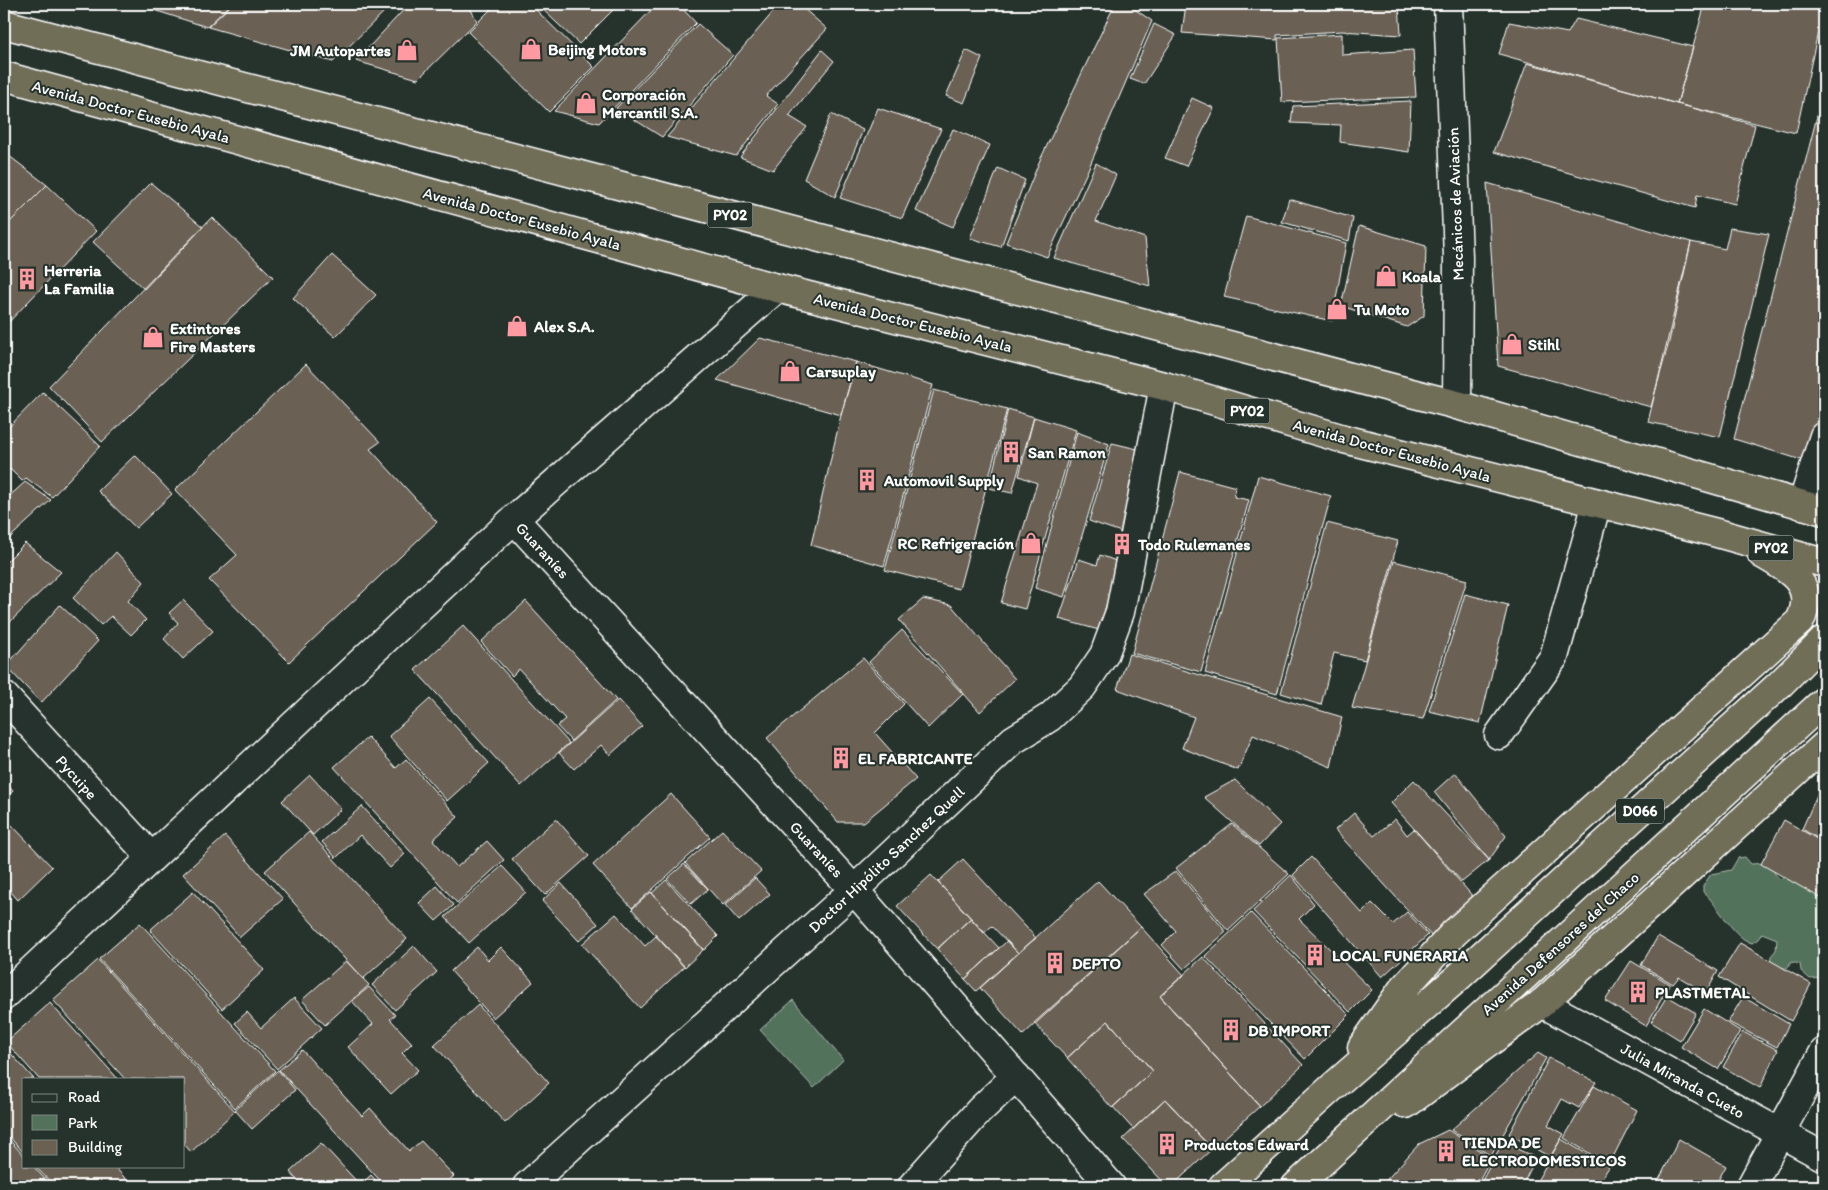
<svg xmlns="http://www.w3.org/2000/svg" width="1828" height="1190" viewBox="0 0 1828 1190" font-family="Itim,sans-serif">
  <style>
    .green { fill: #53725c; stroke: #a9b8ae }
    .building { fill: #6a6153; stroke: #fff }
    .lines { fill: none; stroke-linecap: round; stroke-linejoin: round }
    .highway-tunnel { stroke: #3c4742; stroke-width: 28; stroke-dasharray: 28 14; stroke-linecap: butt }
    .minor-casing { stroke: #fff; stroke-width: 31 }
    .highway-casing { stroke: #fff; stroke-width: 31 }
    .minor { stroke: #26332d; stroke-width: 28 }
    .highway { stroke: #716e59; stroke-width: 28 }
    .labels { text-anchor: middle; stroke-width: 4; stroke-linejoin: round; paint-order: stroke }
    .shield { fill: #26332d; stroke: #bec2c0; stroke-width: 1 }
    .shield-label { font-size: 15px; font-weight: bold; fill: #fff }
    .poi-label { font-size: 16px; font-weight: bold; fill: #fff; stroke: #26332d; text-anchor: start }
    .street-label { font-size: 16px; fill: #fff; stroke: #26332d }
  </style>
  <rect width="100%" height="100%" fill="#26332d"/>
  <filter id="ink" filterUnits="userSpaceOnUse"><feTurbulence type="fractalNoise" baseFrequency=".02" numOctaves="2"/><feDisplacementMap in="SourceGraphic" scale="10" xChannelSelector="R" yChannelSelector="G"/><feConvolveMatrix kernelMatrix="1 2 1 2 8 2 1 2 1" color-interpolation-filters="sRGB"/></filter>
  <g filter="url(#ink)">
    <path class="green" d="M1745 857 1751 864 1767 863 1772 866 1776 876 1781 879 1788 875 1822 873 1824 875 1823 978 1810 979 1801 971 1800 964 1791 962 1788 968H1775L1770 965 1771 956 1776 950 1777 939 1762 933 1758 939 1752 943C1733 938 1718 904 1703 892V886L1711 874 1731 870 1738 858Z
      M793 1000 843 1060 814 1088 760 1030Z"/>
    <path class="building" d="M135 4H231L207 27Z
      M232 4H392L333 62 208 27Z
      M409 4H468L477 21 418 79 356 61Z
      M496 4H530L594 67 549 112 468 32Z
      M537 4H619L579 44Z
      M657 4H678L696 23 599 123 554 111Z
      M780 4H807L803 8 827 29 766 96 778 104 736 156 667 137Z
      M1115 4H1127L1152 21 1087 172 1047 257 1006 243 1040 160Z
      M1186 4H1399L1401 35 1342 31 1277 35V40L1182 33Z
      M1705 4H1824L1796 133 1677 104Z
      M1576 19 1693 47 1677 104 1499 54 1509 22 1568 33Z
      M698 24 733 55 662 137 616 108Z
      M1154 24 1176 35 1144 84 1130 79Z
      M1342 34V55L1413 50 1416 97 1282 102 1278 38Z
      M822 50 834 61 789 116 807 127 773 170 740 157Z
      M966 50 982 58 964 103 946 96Z
      M1527 63 1755 125 1735 204 1697 195 1695 208 1494 152Z
      M1824 89V467L1734 439Z
      M1192 98 1214 108 1186 166 1165 158Z
      M1411 101 1409 152 1340 142 1341 125 1291 123 1293 106Z
      M878 108 941 129 902 218 840 198Z
      M831 114 863 130 835 197 804 179Z
      M953 129 990 145 953 227 916 211Z
      M4 152 47 185 4 228Z
      M1096 163 1116 175 1096 221 1145 238 1150 286 1054 258Z
      M998 168 1025 180 1001 247 970 238Z
      M151 183 203 227 144 289 93 242Z
      M1487 183 1691 242 1669 342 1651 407 1498 366Z
      M47 185 96 231 4 327V228Z
      M1289 199 1353 218 1349 241 1282 222Z
      M1246 216 1346 243 1332 321 1224 297Z
      M212 217 273 277 102 442 49 386Z
      M1359 226 1426 246 1424 316 1407 327 1341 306Z
      M1730 228 1769 234 1720 437 1648 422 1691 242 1725 249Z
      M332 255 376 295 335 337 293 298Z
      M760 338 856 362 841 415 717 380Z
      M856 362 933 385 884 566 811 545 841 415Z
      M306 364 380 442 370 449 437 522 289 662 209 580 237 555 175 490Z
      M934 390 1007 409 959 589 885 570Z
      M43 392 100 446 52 497 26 478 22 481 10 469 4 475V432Z
      M1008 409 1034 417 1012 493 989 488Z
      M1034 417 1076 430 1025 609 1001 603 1037 483 1019 476Z
      M1077 432 1109 444 1064 597 1035 588Z
      M1112 443 1150 452 1099 630 1059 619 1079 559 1097 565 1100 555 1116 561 1124 533 1089 521Z
      M135 455 172 494 136 528 98 491Z
      M1180 472 1236 487 1234 497 1249 500 1201 672 1132 653Z
      M1258 476 1331 496 1277 694 1205 673Z
      M25 482 51 500 4 543V501Z
      M1327 523 1398 541 1365 660 1334 653 1321 705 1281 693Z
      M25 543 61 572 7 625 4 623V564Z
      M116 552 144 582 128 601 146 620 131 635 111 616 101 625 73 598Z
      M1394 561 1467 580 1423 719 1352 708Z
      M1465 594 1508 605 1480 723 1429 711Z
      M923 599 951 605 1015 679 980 712 899 620Z
      M183 600 213 631 183 659 164 639 178 623 169 613Z
      M526 601 616 700 571 741 557 726 565 719 519 669 512 676 481 642Z
      M60 605 98 641 41 703 6 666Z
      M463 626 569 743 521 786 415 670Z
      M902 630 963 694 928 728 869 662Z
      M1129 654 1342 717 1331 767 1253 735 1238 770 1182 748 1194 717 1117 689Z
      M863 658 904 704 875 733 916 779 864 822H838L767 738Z
      M430 699 489 763 447 801 389 736Z
      M618 700 642 726 610 755 601 745 574 769 559 753Z
      M368 737 396 768 406 759 458 817 433 840 457 867 487 841 504 860 457 903 334 767Z
      M1455 773 1506 836 1489 860 1434 792Z
      M310 775 341 809 313 835 282 801Z
      M1824 779V842L1802 829Z
      M1235 780 1280 824 1259 846 1204 797Z
      M1414 780 1489 860 1462 882 1391 803Z
      M4 781 13 791 4 800Z
      M671 794 710 837 632 908 593 865Z
      M362 806 405 854 390 868 360 835 336 858 322 842Z
      M1354 813 1374 836 1395 819 1407 835 1414 829 1475 899 1434 939 1335 830Z
      M556 819 589 856 545 895 512 859Z
      M7 820 52 867 18 900 4 884V822Z
      M1784 820 1824 843V900L1761 864Z
      M1232 824 1289 874 1228 931 1176 868Z
      M722 830 761 871 723 905 685 863Z
      M309 832 407 939 363 979 265 871Z
      M225 836 283 899 240 937 183 874Z
      M1311 857 1362 913 1372 903 1393 924 1407 912 1428 935 1382 977 1293 875Z
      M963 859 1036 938 1018 953 992 926 984 933 938 882Z
      M684 864 708 889 691 904 667 879Z
      M502 866 526 892 469 943 445 917Z
      M1176 871 1226 932 1184 969 1162 945 1176 931 1144 894Z
      M931 875 971 918 937 949 897 906Z
      M1291 875 1314 904 1299 919 1372 990 1350 1012 1253 911Z
      M755 878 770 894 739 921 725 905Z
      M666 880 718 936 704 950 652 893Z
      M1098 881 1141 927 1023 1035 980 988Z
      M561 883 598 924 579 941 542 901Z
      M437 886 454 905 436 921 419 903Z
      M193 892 264 970 222 1009 150 930Z
      M651 892 703 950 685 967 632 909Z
      M1251 913 1349 1015 1305 1059 1205 956Z
      M616 914 645 946 656 936 684 967 640 1008 582 944Z
      M971 918 999 948 965 979 937 949Z
      M140 923 275 1071 235 1108 99 959Z
      M1141 927 1184 975 1160 996 1260 1106 1212 1149 1165 1099 1133 1129 1113 1107 1153 1071 1108 1021 1067 1058 1034 1023Z
      M1658 936 1718 971 1706 993 1679 977 1673 984 1641 965Z
      M1007 941 1018 953 976 991 965 979Z
      M1740 943 1811 984 1791 1021 1719 977Z
      M414 946 437 972 395 1010 372 985Z
      M477 947 488 960 501 947 533 982 493 1018 451 971Z
      M1203 957 1303 1065 1260 1106 1160 996Z
      M98 960 235 1111 191 1152 184 1144V1079H125L53 1000Z
      M346 961 369 985 325 1025 302 1000Z
      M1631 961 1670 984 1646 1026 1605 1001Z
      M369 987 395 1015 390 1019 412 1043 402 1053 418 1070 391 1094 348 1047 373 1024 352 1001Z
      M1667 996 1696 1013 1680 1040 1651 1022Z
      M1743 997 1789 1024 1777 1047 1728 1022Z
      M294 998 322 1028 277 1069 235 1023 247 1012 261 1028Z
      M50 1003 118 1079H39L6 1042Z
      M478 1005 549 1083 505 1123 434 1045Z
      M1704 1009 1740 1031 1718 1069 1681 1047Z
      M1108 1021 1153 1071 1112 1108 1067 1058Z
      M1743 1032 1778 1050 1760 1088 1723 1067Z
      M5 1047 34 1079H24V1153L4 1131Z
      M302 1050 362 1116 370 1108 409 1151 421 1141 454 1176 442 1186H385L279 1070Z
      M1538 1053 1546 1058 1491 1156 1451 1130Z
      M1549 1058 1596 1082 1579 1108 1562 1099 1548 1125 1564 1134 1550 1157 1509 1134Z
      M278 1070 295 1090 252 1129 235 1110Z
      M1594 1086 1637 1110 1609 1165 1564 1138Z
      M1165 1099 1212 1149 1172 1186H1167L1123 1139Z
      M1448 1130 1491 1158 1476 1186H1381L1419 1144Z
      M4 1134 24 1156V1166H33L51 1186H4Z
      M1561 1139 1609 1167 1597 1186H1534Z
      M1679 1139 1726 1166 1715 1186H1656Z
      M1503 1142 1536 1158 1522 1186H1479Z
      M321 1143 360 1185 371 1175 381 1186H302L290 1172Z
      M35 1166H114L132 1186H54Z"/>
    <g class="lines">
      <path class="highway-tunnel" d="M1782 639 1807 624 1824 620"/>
      <g class="minor-casing">
        <path id="minor" d="M1448 4 1458 257 1457 405
          M1802 505 1824 436
          M514 519 854 890 1111 1186
          M4 696 151 857
          M1499 735 1554 657 1597 503
          M4 996 514 519 777 288
          M1542 1003 1824 1157
          M527 1186 854 890 1013 740 1050 717 1082 687 1104 655 1120 612 1164 386
          M912 1186 979 1111 1016 1076
          M1751 1186 1824 1052"/>
      </g>
      <g class="highway-casing">
        <path id="highway" d="M4 24 1457 405 1824 511
          M4 76 777 288 1164 386 1344 439 1717 533 1824 563
          M1362 1047 1402 990 1454 933 1800 621C1817 584 1790 570 1762 554
          M1406 1104 1542 1003 1824 746
          M1223 1186 1337 1083 1455 980 1780 684 1824 640
          M1296 1186 1824 701"/>
      </g>
      <use href="#minor" class="minor"/>
      <use href="#highway" class="highway"/>
    </g>
  </g>
  <defs>
    <g id="shop-bare" transform="scale(1.725)"><path d="M-5-2.5h2.3a2.7 3.5 0 0 1 5.4 0H5L5.5 6h-11ZM-1.5-2.5h3a1.5 2.3 0 0 0-3 0Z" fill="#ff9aa2" stroke="#26332d" stroke-width="2.5" paint-order="stroke"/></g>
    <g id="building-bare" transform="scale(1.725)"><path d="M-4-6H4V6H1V3H-1V6H-4ZM-2.5-4.3h1.7v1.8h-1.7ZM.8-4.3h1.7v1.8H.8ZM-2.5-1h1.7V.8h-1.7ZM.8-1h1.7V.8H.8Z" fill="#ff9aa2" stroke="#26332d" stroke-width="2.5" paint-order="stroke"/></g>
  </defs>
  <g fill-rule="evenodd">
    <use href="#shop-bare" x="531" y="49"/>
    <use href="#shop-bare" x="407" y="50"/>
    <use href="#shop-bare" x="586" y="103"/>
    <use href="#shop-bare" x="1386" y="276"/>
    <use href="#building-bare" x="27" y="279"/>
    <use href="#shop-bare" x="1337" y="309"/>
    <use href="#shop-bare" x="517" y="326"/>
    <use href="#shop-bare" x="153" y="337"/>
    <use href="#shop-bare" x="1512" y="344"/>
    <use href="#shop-bare" x="790" y="371"/>
    <use href="#building-bare" x="1011" y="452"/>
    <use href="#building-bare" x="867" y="480"/>
    <use href="#shop-bare" x="1031" y="543"/>
    <use href="#building-bare" x="1122" y="544"/>
    <use href="#building-bare" x="841" y="758"/>
    <use href="#building-bare" x="1315" y="955"/>
    <use href="#building-bare" x="1055" y="963"/>
    <use href="#building-bare" x="1638" y="992"/>
    <use href="#building-bare" x="1231" y="1030"/>
    <use href="#building-bare" x="1167" y="1144"/>
    <use href="#building-bare" x="1446" y="1151"/>
  </g>
  <g class="labels">
    <g class="shield">
      <rect x="707.5" y="202.5" width="45" height="25" rx="4"/>
      <rect x="1224.5" y="398.5" width="45" height="25" rx="4"/>
      <rect x="1748.5" y="535.5" width="45" height="25" rx="4"/>
      <rect x="1616" y="798.5" width="48" height="25" rx="4"/>
    </g>
    <g class="shield-label">
      <text x="730" y="220">PY02</text>
      <text x="1247" y="416">PY02</text>
      <text x="1771" y="553">PY02</text>
      <text x="1640" y="816">D066</text>
    </g>
    <g class="poi-label">
      <text x="548" y="55">Beijing Motors</text>
      <text x="391" y="56" text-anchor="end">JM Autopartes</text>
      <text x="602" y="100">Corporación<tspan x="602" dy="18">Mercantil S.A.</tspan></text>
      <text x="44" y="276">Herreria<tspan x="44" dy="18">La Familia</tspan></text>
      <text x="1402" y="282">Koala</text>
      <text x="1354" y="315">Tu Moto</text>
      <text x="534" y="332">Alex S.A.</text>
      <text x="170" y="334">Extintores<tspan x="170" dy="18">Fire Masters</tspan></text>
      <text x="1528" y="350">Stihl</text>
      <text x="806" y="377">Carsuplay</text>
      <text x="1028" y="458">San Ramon</text>
      <text x="884" y="486">Automovil Supply</text>
      <text x="1014" y="549" text-anchor="end">RC Refrigeración</text>
      <text x="1138" y="550">Todo Rulemanes</text>
      <text x="858" y="764">EL FABRICANTE</text>
      <text x="1332" y="961">LOCAL FUNERARIA</text>
      <text x="1072" y="969">DEPTO</text>
      <text x="1655" y="998">PLASTMETAL</text>
      <text x="1248" y="1036">DB IMPORT</text>
      <text x="1462" y="1148">TIENDA DE<tspan x="1462" dy="18">ELECTRODOMESTICOS</tspan></text>
      <text x="1184" y="1150">Productos Edward</text>
    </g>
    <g class="street-label">
      <text transform="translate(131 111) rotate(15)" y="6">Avenida Doctor Eusebio Ayala</text>
      <text transform="translate(1455 204) rotate(-92)" y="6">Mecánicos de Aviación</text>
      <text transform="translate(522 218) rotate(15)" y="6">Avenida Doctor Eusebio Ayala</text>
      <text transform="translate(913 322) rotate(14)" y="6">Avenida Doctor Eusebio Ayala</text>
      <text transform="translate(1392 450) rotate(15)" y="6">Avenida Doctor Eusebio Ayala</text>
      <text transform="translate(543 550) rotate(47)" y="6">Guaraníes</text>
      <text transform="translate(77 777) rotate(48)" y="6">Pycuipe</text>
      <text transform="translate(817 849) rotate(47)" y="6">Guaraníes</text>
      <text transform="translate(886 859) rotate(-43)" y="6">Doctor Hipólito Sanchez Quell</text>
      <text transform="translate(1560 943) rotate(-42)" y="6">Avenida Defensores del Chaco</text>
      <text transform="translate(1683 1080) rotate(29)" y="6">Julia Miranda Cueto</text>
    </g>
  </g>
  <rect width="1828" height="1190" fill="none" stroke="#26332d" stroke-width="20"/>
  <rect x="10" y="10" width="1808" height="1170" fill="none" stroke="#fff" stroke-width="2" filter="url(#ink)"/>
  <rect x="22" y="1078" width="162" height="90" fill="#26332d" stroke="#7d8581"/>
  <rect x="32" y="1094" width="25" height="8" fill="#26332d" stroke="#7d8581"/>
  <text x="68" y="1102" font-size="15" fill="#ffffff">Road</text>
  <rect x="32" y="1115" width="25" height="15" fill="#53725c" stroke="#7d8581"/>
  <text x="68" y="1128" font-size="15" fill="#ffffff">Park</text>
  <rect x="32" y="1140" width="25" height="15" fill="#6a6153" stroke="#7d8581"/>
  <text x="68" y="1152" font-size="15" fill="#ffffff">Building</text>
</svg>
